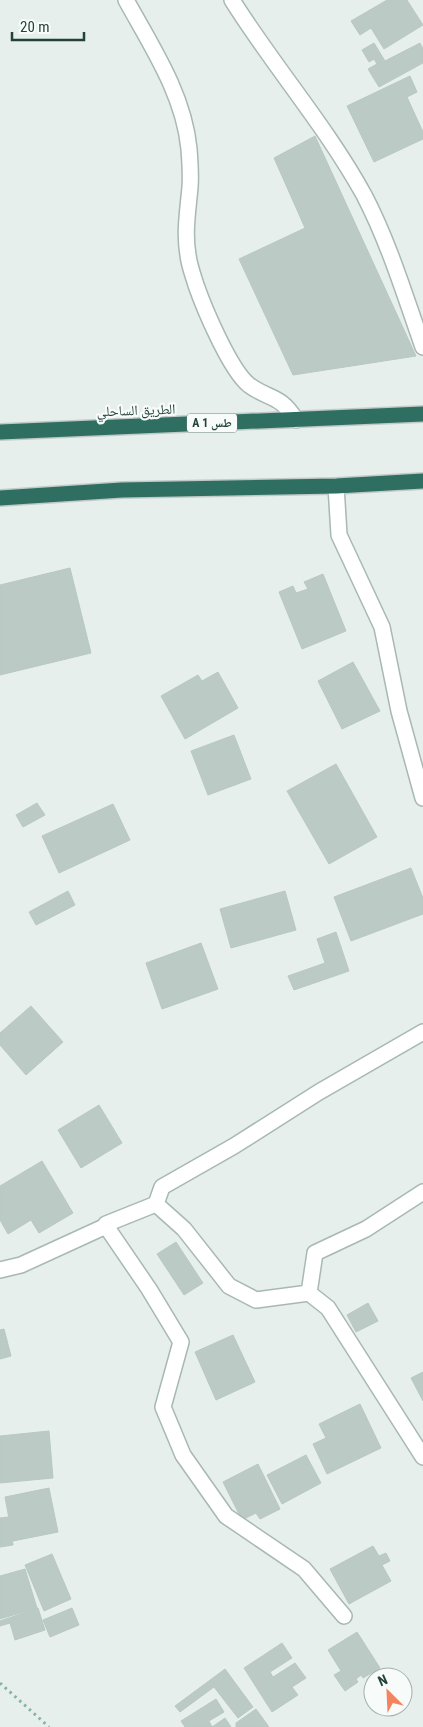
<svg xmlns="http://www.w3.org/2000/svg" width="423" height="1727" viewBox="0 0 423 1727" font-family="'Roboto Condensed','Noto Naskh Arabic',sans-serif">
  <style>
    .building { fill: #bbcac4; stroke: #b8c9c2 }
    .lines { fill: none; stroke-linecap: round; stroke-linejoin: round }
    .minor-casing { stroke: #a8b8b2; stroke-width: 18 }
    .highway-casing { stroke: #c2cac8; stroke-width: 18 }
    .path { stroke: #86b3a5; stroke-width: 3; stroke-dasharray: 2.5 4; stroke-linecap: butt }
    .minor { stroke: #fff; stroke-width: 15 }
    .highway { stroke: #2f6f62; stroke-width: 15 }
    .labels { text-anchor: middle; stroke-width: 4.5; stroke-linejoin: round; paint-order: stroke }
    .shield { fill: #f7fbf9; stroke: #637a73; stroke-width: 1 }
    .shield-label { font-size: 12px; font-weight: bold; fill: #24423a }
    .street-label { font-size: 14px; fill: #24423a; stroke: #f7fbf9 }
  </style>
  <rect width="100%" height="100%" fill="#e6efeb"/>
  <path class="building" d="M387 0H407L423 25 384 49 371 28 360 35 351 21Z
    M374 43 385 61 420 43 423 49V63L379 87 368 69 377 64 374 59 369 62 362 50Z
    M410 76 417 92 407 97 423 132V139L374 162 347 106Z
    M315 136 416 356 293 375 239 259 305 228 274 158Z
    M70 568 91 653 0 675V585Z
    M323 574 346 631 302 649 279 592 293 586 296 593 308 589 304 582Z
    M353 662 380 711 342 729 318 681Z
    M218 672 238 708 185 739 161 696 198 675 202 681Z
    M234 735 251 779 208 795 191 751Z
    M336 764 377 837 329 864 287 791Z
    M37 803 45 815 23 827 16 815Z
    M113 804 130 840 59 873 42 836Z
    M411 868 423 898V914L351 941 334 897Z
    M68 891 75 905 36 925 29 912Z
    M285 891 296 930 231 948 220 909Z
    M336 932 349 971 294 990 288 976 325 963 317 939Z
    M201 943 218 989 162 1009 146 963Z
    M31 1006 63 1042 26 1075 0 1045V1033Z
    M99 1105 122 1143 81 1168 58 1130Z
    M42 1161 73 1213 39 1233 31 1220 8 1234 0 1220V1186Z
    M176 1242 203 1283 184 1295 157 1254Z
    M368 1303 378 1321 356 1332 347 1315Z
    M4 1329 11 1356 0 1359V1330Z
    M233 1335 255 1382 216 1400 195 1352Z
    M423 1372V1401L411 1378Z
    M360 1404 381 1448 327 1474 313 1444 326 1438 319 1424Z
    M49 1431 53 1478 0 1483V1436Z
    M306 1455 321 1483 282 1504 267 1475Z
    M258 1464 280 1509 260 1519 256 1513 242 1520 223 1482Z
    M49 1488 58 1532 13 1541 5 1497Z
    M8 1517 13 1545 0 1547V1518Z
    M373 1546 379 1556 386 1553 390 1561 382 1565 391 1581 349 1604 330 1569Z
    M52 1554 71 1599 44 1611 25 1565Z
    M25 1569 37 1608 0 1619V1576Z
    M38 1608 45 1630 15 1640 10 1623 0 1626V1621Z
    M72 1608 79 1625 50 1637 43 1620Z
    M357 1632 380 1668 363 1678 361 1675 356 1679 358 1682 345 1691 334 1675 341 1671 328 1650Z
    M282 1643 292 1658 270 1672 273 1677 295 1663 306 1678 292 1687 298 1695 272 1712 244 1668Z
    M225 1669 253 1707 238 1718 214 1687 180 1712 175 1706Z
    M216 1699 224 1712 209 1721 212 1727 225 1718 231 1727H185L181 1721Z
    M256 1709 269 1727H236V1723Z"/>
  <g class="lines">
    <g class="minor-casing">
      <path id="minor" d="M126 0C152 47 184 95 189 149 190 162 191 175 190 187 188 210 184 233 188 255 189 265 193 275 196 285 204 308 230 370 249 385 269 400 280 394 296 420
        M232 0C274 67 326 126 364 195 389 243 405 296 423 347
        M336 486 339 535 382 627 399 711 423 798
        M156 1204 162 1187 234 1146 319 1092 423 1032
        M106 1226 149 1289 181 1342 163 1407 183 1455 226 1516 304 1569 344 1616
        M0 1270 21 1265 106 1226V1224L156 1204 184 1229 229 1286 256 1300 309 1293 328 1308 423 1457
        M309 1293 315 1253 366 1229 423 1192"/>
    </g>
    <g class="highway-casing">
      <path id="highway" d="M0 432 423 414
        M0 498 122 490 336 486 423 481"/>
    </g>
    <path class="path" d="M0 1683 49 1727"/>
    <use href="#minor" class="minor"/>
    <use href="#highway" class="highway"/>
  </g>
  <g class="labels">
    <rect class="shield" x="187" y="413.5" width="50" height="19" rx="4"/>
    <g class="shield-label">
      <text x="212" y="427">A 1 طس</text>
    </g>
    <g class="street-label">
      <text transform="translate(136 410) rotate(-2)" y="5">الطريق الساحلي</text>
    </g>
  </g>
  <g transform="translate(388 1692) rotate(336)"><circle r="24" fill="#f7fbf9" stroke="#a3b1ad"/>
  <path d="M0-4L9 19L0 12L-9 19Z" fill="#f4845f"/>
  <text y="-8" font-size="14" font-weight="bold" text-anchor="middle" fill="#24423a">N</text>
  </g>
  <path d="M12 32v8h72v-8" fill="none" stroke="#24423a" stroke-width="2.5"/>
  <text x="20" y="32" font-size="15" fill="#24423a" stroke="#f7fbf9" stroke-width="4" paint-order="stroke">20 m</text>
</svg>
